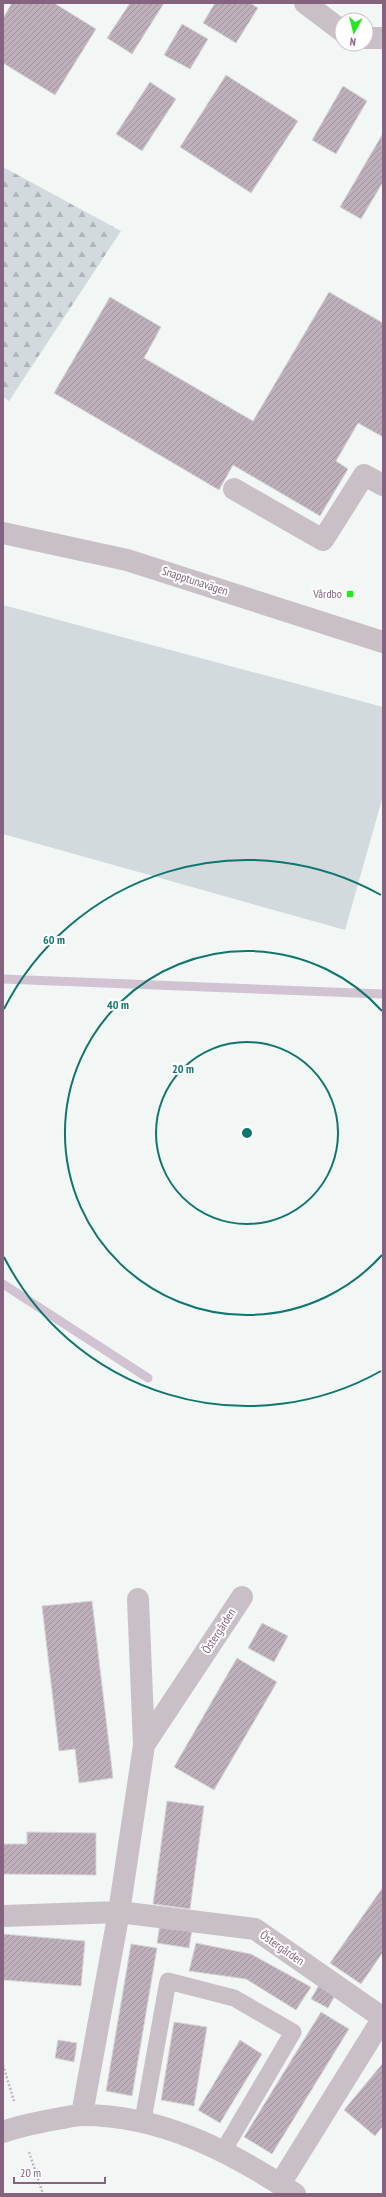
<svg xmlns="http://www.w3.org/2000/svg" width="386" height="2197" viewBox="0 0 386 2197" font-family="'PT Sans Narrow',sans-serif">
  <style>
    .forest { fill: url(#forest-firs) }
    .pitch { fill: #d3dadd }
    .lines { fill: none; stroke-linecap: round; stroke-linejoin: round }
    .stream { stroke: #d1c3d1; stroke-width: 9 }
    .building { fill: url(#building-hatch); stroke: #d5d7d7 }
    .path { stroke: #beb8bd; stroke-width: 2.5; stroke-dasharray: 2 2; stroke-linecap: butt }
    .lane { stroke: #c9c0c7; stroke-width: 17 }
    .street { stroke: #c9c0c7; stroke-width: 22 }
    .ring { fill: none; stroke: #0f766e; stroke-width: 2 }
    .poi-dot { fill: #22eb1c; stroke: #fff; stroke-width: 1.5 }
    .labels { text-anchor: middle; stroke-width: 4; stroke-linejoin: round; paint-order: stroke }
    .street-label { font-size: 12px; fill: #85637e; stroke: #fff }
    .poi-label { font-size: 12px; fill: #85637e; stroke: #fff; text-anchor: end }
    .centre { fill: #0f766e; stroke: #fff; stroke-width: 2 }
    .ring-label { font-size: 12px; text-anchor: middle; font-weight: bold; fill: #0f766e; stroke: #fff; stroke-width: 4; stroke-linejoin: round; paint-order: stroke }
  </style>
  <defs>
    <pattern id="forest-firs" width="22" height="20" patternUnits="userSpaceOnUse"><rect width="22" height="20" fill="#d3dadd"/><path d="M5 1l3.5 6h-7zM16 11l3.5 6h-7z" fill="#b1b4b8"/></pattern>
    <pattern id="building-hatch" width="6" height="6" patternUnits="userSpaceOnUse"><rect width="6" height="6" fill="#bdb0bb"/><path d="M-1 1l2-2M0 6l6-6M5 7l2-2" fill="none" stroke="#9f939d"/></pattern>
  </defs>
  <rect width="100%" height="100%" fill="#f2f6f5"/>
  <path class="forest" d="M3 167 121 231 9 401 3 397Z"/>
  <path class="pitch" d="M3 605 383 707V796L345 930 3 834Z"/>
  <g class="lines">
    <path class="stream" d="M3 979 383 994
      M3 1284 148 1378"/>
  </g>
  <path class="building" d="M12 3H54L96 29 55 95 3 63V18Z
    M130 3H164L132 54 107 38Z
    M215 3H250L258 8 236 43 203 23Z
    M182 24 208 39 190 69 164 55Z
    M226 75 298 121 251 193 180 147Z
    M150 82 176 99 142 151 116 134Z
    M343 86 367 101 336 154 312 140Z
    M382 135 383 182 361 219 340 207Z
    M329 292 383 323V437L358 423 336 461 348 469 320 516 233 465 219 490 54 393 110 297 161 327 144 358 253 421Z
    M92 1601 113 1778 79 1783 75 1749 59 1751 42 1606Z
    M262 1623 288 1636 274 1662 248 1648Z
    M237 1658 277 1682 214 1790 174 1767Z
    M167 1801 204 1806 190 1909 153 1904Z
    M27 1832 96 1833V1875L3 1874V1844H27Z
    M383 1887V1952L361 1984 330 1963Z
    M160 1924 192 1929 189 1948 157 1943Z
    M3 1934 85 1941 81 1986 3 1980Z
    M196 1943 251 1954 311 1987 296 2010 246 1979 189 1971Z
    M131 1944 157 1948 132 2096 106 2091Z
    M320 1983 337 1992 328 2008 311 1999Z
    M321 2012 349 2029 272 2154 244 2137Z
    M174 2022 207 2027 194 2106 161 2100Z
    M58 2040 77 2043 74 2062 55 2058Z
    M240 2040 262 2054 220 2123 198 2110Z
    M383 2063V2126L375 2136 344 2110Z"/>
  <g class="lines">
    <path class="path" d="M3 2065 14 2101
      M29 2152 43 2194"/>
    <path class="lane" d="M143 2120 168 1981 234 1998 293 2032 222 2153"/>
    <path class="street" d="M305 3 342 31
      M366 38H383
      M234 489 323 540 364 475 383 485
      M3 533 127 560 383 642
      M138 1599 144 1745
      M3 1916 119 1912 255 1929 383 2018
      M82 2114 119 1912 144 1745 242 1597
      M3 2132C21 2125 37 2123 56 2119 65 2118 74 2115 83 2115 161 2115 232 2152 295 2194
      M280 2184 383 2018"/>
  </g>
  <g class="ring">
    <circle cx="247" cy="1133" r="91"/>
    <path d="M382 1255A182 182 0 1 1 382 1011"/>
    <path d="M381 1371A273 273 0 0 1 4 1257M4 1009A273 273 0 0 1 381 895"/>
  </g>
  <rect class="poi-dot" x="346" y="590" width="8" height="8" rx="2"/>
  <g class="labels">
    <g class="street-label">
      <text transform="translate(195 581) rotate(18)" y="4">Snapptunavägen</text>
      <text transform="translate(219 1631) rotate(-57)" y="4">Östergården</text>
      <text transform="translate(282 1948) rotate(35)" y="4">Östergården</text>
    </g>
    <g class="poi-label">
      <text x="342" y="598">Vårdbo</text>
    </g>
  </g>
  <circle cx="247" cy="1133" r="6" class="centre"/>
  <g class="ring-label">
    <text x="54" y="944">60 m</text>
    <text x="118" y="1009">40 m</text>
    <text x="183" y="1073">20 m</text>
  </g>
  <rect width="386" height="2197" fill="none" stroke="#85637e" stroke-width="8"/>
  <g transform="translate(354 32) rotate(187)"><circle r="19" fill="#ffffff" stroke="#cec1cb"/>
  <path d="M0-3L7 15L0 10L-7 15Z" fill="#22eb1c"/>
  <text y="-6" font-size="11" font-weight="bold" text-anchor="middle" fill="#85637e">N</text>
  </g>
  <path d="M14 2177v6h91v-6" fill="none" stroke="#85637e" stroke-width="2"/>
  <text x="20" y="2177" font-size="12" fill="#85637e" stroke="#ffffff" stroke-width="3" paint-order="stroke">20 m</text>
</svg>
